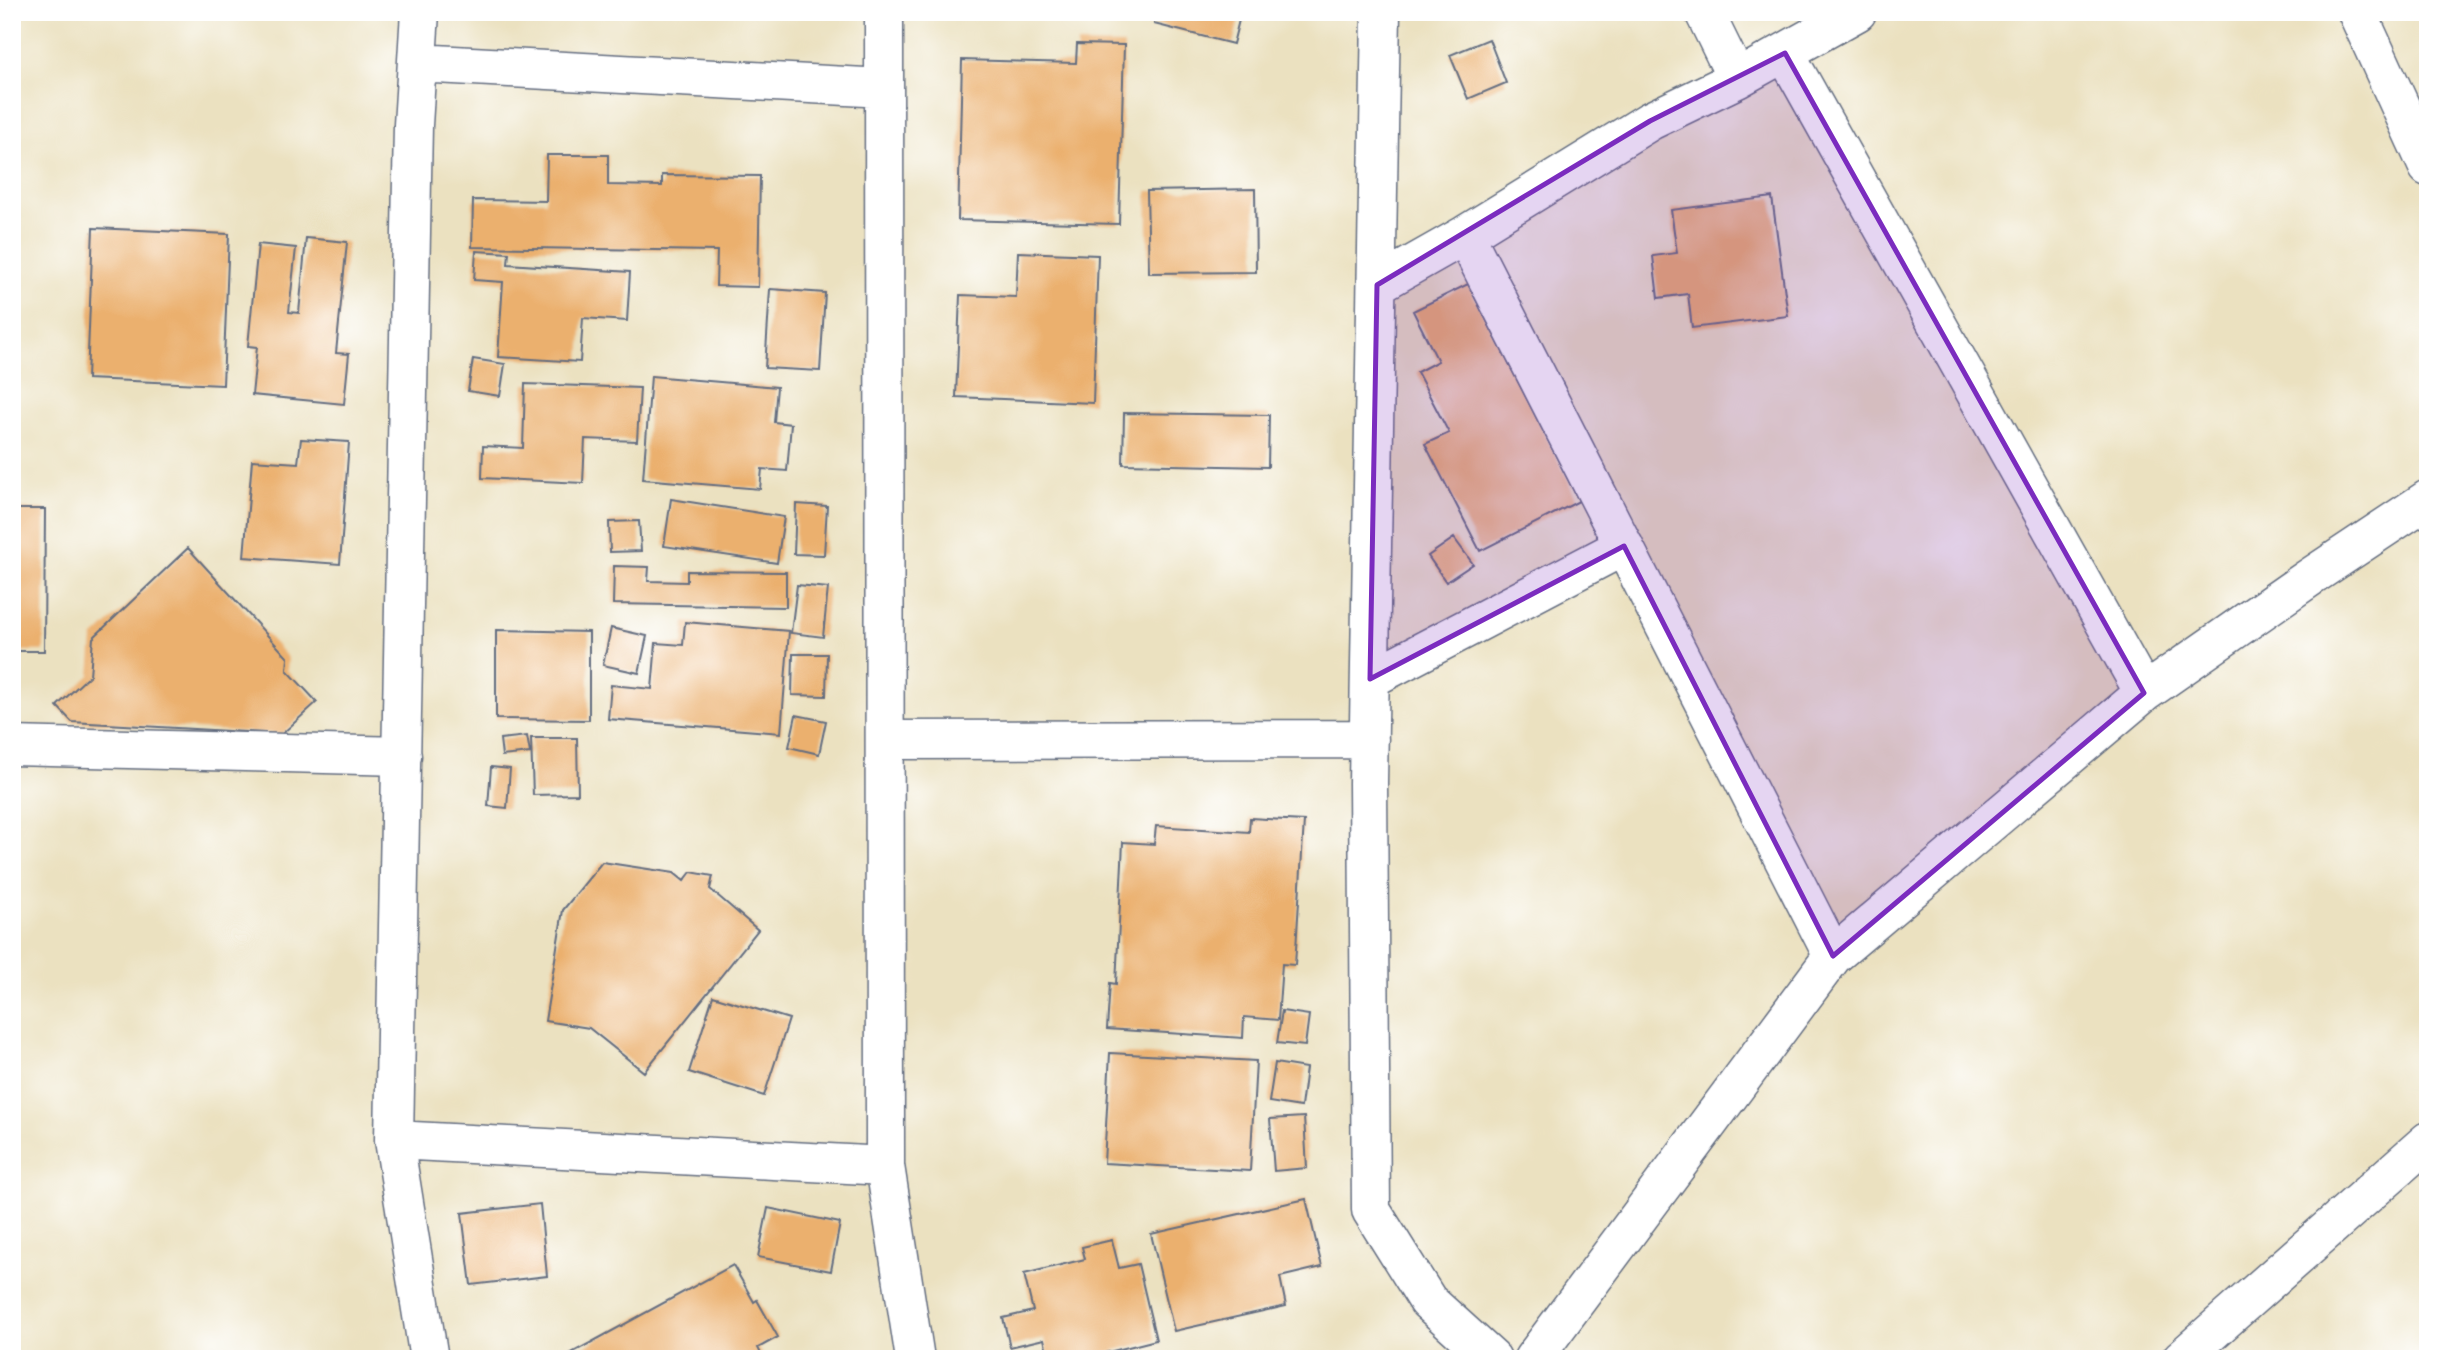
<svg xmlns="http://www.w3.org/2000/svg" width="2440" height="1371" viewBox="0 0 2440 1371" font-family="Delius,sans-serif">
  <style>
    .building { fill: #ebb06e }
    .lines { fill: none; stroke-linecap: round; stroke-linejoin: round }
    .minor-casing { stroke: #646d80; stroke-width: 41 }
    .minor { stroke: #fff; stroke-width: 38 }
    .marked { fill: #7b2cbf; fill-opacity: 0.2; stroke: #7b2cbf; stroke-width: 5; stroke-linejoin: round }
  </style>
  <rect width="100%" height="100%" fill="#fff"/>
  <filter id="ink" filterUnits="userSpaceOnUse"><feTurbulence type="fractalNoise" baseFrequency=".0143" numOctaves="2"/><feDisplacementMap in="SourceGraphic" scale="14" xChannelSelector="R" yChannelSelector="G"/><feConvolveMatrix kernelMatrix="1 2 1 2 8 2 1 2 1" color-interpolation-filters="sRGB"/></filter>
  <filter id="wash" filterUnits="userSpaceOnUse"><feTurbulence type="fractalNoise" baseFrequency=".00686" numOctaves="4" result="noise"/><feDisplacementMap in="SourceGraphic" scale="28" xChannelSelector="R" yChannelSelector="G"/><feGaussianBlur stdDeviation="1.57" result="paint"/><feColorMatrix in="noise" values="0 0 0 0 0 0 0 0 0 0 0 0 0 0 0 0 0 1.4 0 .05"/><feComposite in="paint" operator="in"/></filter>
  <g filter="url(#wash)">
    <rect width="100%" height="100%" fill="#ebe1c0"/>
    <g id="blocks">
      <path class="building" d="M1156 12H1241L1233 44 1154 24Z
        M1489 39 1506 83 1468 99 1450 55Z
        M1077 44 1124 45 1119 224 958 220 962 60 1076 63Z
        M547 155H608V185L662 186V175L760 176 758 287 716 286 717 251 472 247 473 200 546 201Z
        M1255 189 1256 272 1149 273 1147 191Z
        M1772 197 1788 316 1692 328 1688 294 1658 298 1653 256 1677 253 1671 210Z
        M93 228 229 234 223 385 87 379Z
        M306 238 347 242 336 353 349 354 344 404 252 395 257 347 248 346 258 244 296 248 289 312 299 313Z
        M476 251 509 253 508 264 630 272 627 321 583 318 580 362 498 357 503 282 474 280Z
        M1018 252 1098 255 1093 403 956 397 960 295 1016 297Z
        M1468 284 1579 501 1480 551 1425 444 1449 433 1417 372 1438 361 1413 311Z
        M770 289 825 293 820 371 765 368Z
        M473 359 505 364 500 396 468 391Z
        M651 376 777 387 774 422 791 424 787 471 762 469 760 489 643 479Z
        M525 384 640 388 637 441 585 439 583 483 482 478 483 446 523 448Z
        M1124 413 1269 415 1268 467 1123 464Z
        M301 439 349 442 340 564 244 557 252 460 298 463Z
        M671 499 784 517 777 563 664 546Z
        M796 504 827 506 824 555 794 554Z
        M16 509H45L44 651H12V535H16Z
        M639 521 641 551 610 552 609 522Z
        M1454 538 1473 564 1446 582 1428 556Z
        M188 548 288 658 287 670 317 702 282 734 72 722 57 706 90 675 93 638Z
        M614 566 649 567 648 581 687 582V571L786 572V607L613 604Z
        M797 585 828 588 823 637 791 633Z
        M685 622 789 631 781 733 608 719 611 685 652 689 656 643 683 645Z
        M611 628 647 636 639 673 603 665Z
        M496 630 589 632V720L496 719Z
        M793 654H827L826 696 792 695Z
        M796 715 826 721 819 754 789 747Z
        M527 736 530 753 502 756 500 739Z
        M531 738H577L578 794 533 795Z
        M491 767 510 769 507 808 488 806Z
        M1250 818 1304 821 1295 965 1282 964 1278 1020 1244 1017 1243 1038 1107 1029 1110 983 1116 984 1123 842 1154 844 1156 826 1249 832Z
        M602 862 674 873 684 881 691 872 713 876 710 889 758 930 644 1072 589 1028 545 1021 563 910Z
        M713 996 789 1019 764 1096 689 1072Z
        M1282 1011 1309 1015 1305 1046 1277 1043Z
        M1110 1053 1256 1061 1250 1171 1104 1163Z
        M1275 1063 1306 1068 1301 1107 1269 1102Z
        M1304 1117 1307 1168 1274 1171 1270 1119Z
        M1306 1199 1322 1267 1280 1277 1286 1306 1174 1331 1151 1234Z
        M540 1204 547 1276 471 1285 462 1213Z
        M768 1208 840 1223 831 1271 758 1257Z
        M1112 1240 1119 1268 1138 1264 1156 1340 1081 1359H1049L1044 1339 1010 1347 1003 1318 1033 1311 1024 1274 1085 1259 1082 1247Z
        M733 1265 754 1302 757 1300 778 1337 758 1348 764 1359H570L568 1355Z"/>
    </g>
  </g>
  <g filter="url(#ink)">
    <use href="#blocks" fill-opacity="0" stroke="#646d80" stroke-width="2"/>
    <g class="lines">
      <g class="minor-casing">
        <path id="minor" d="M420 12 413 125 394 1140 885 1166
          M884 12 885 1166 915 1359
          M1381 12 1368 783 1371 1210 1428 1301 1492 1359
          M1704 12 1737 79
          M2357 12 2428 167
          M1785 53 2144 693
          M417 63 884 88
          M1465 235 1833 956
          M1377 285 1465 235 1650 121 1737 79 1857 12
          M1370 679 1624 546
          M885 740 1369 739
          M12 746 402 756
          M394 1140 429 1359
          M1533 1359 1833 956 2144 693 2309 578 2428 499
          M2181 1359 2428 1141"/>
      </g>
      <use href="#minor" class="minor"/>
    </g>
  </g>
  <path class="marked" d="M1785 53 2144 693 1833 956 1624 546 1370 679 1377 285 1650 121Z"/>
  <rect width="2440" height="1371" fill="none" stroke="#fff" stroke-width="42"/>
</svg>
